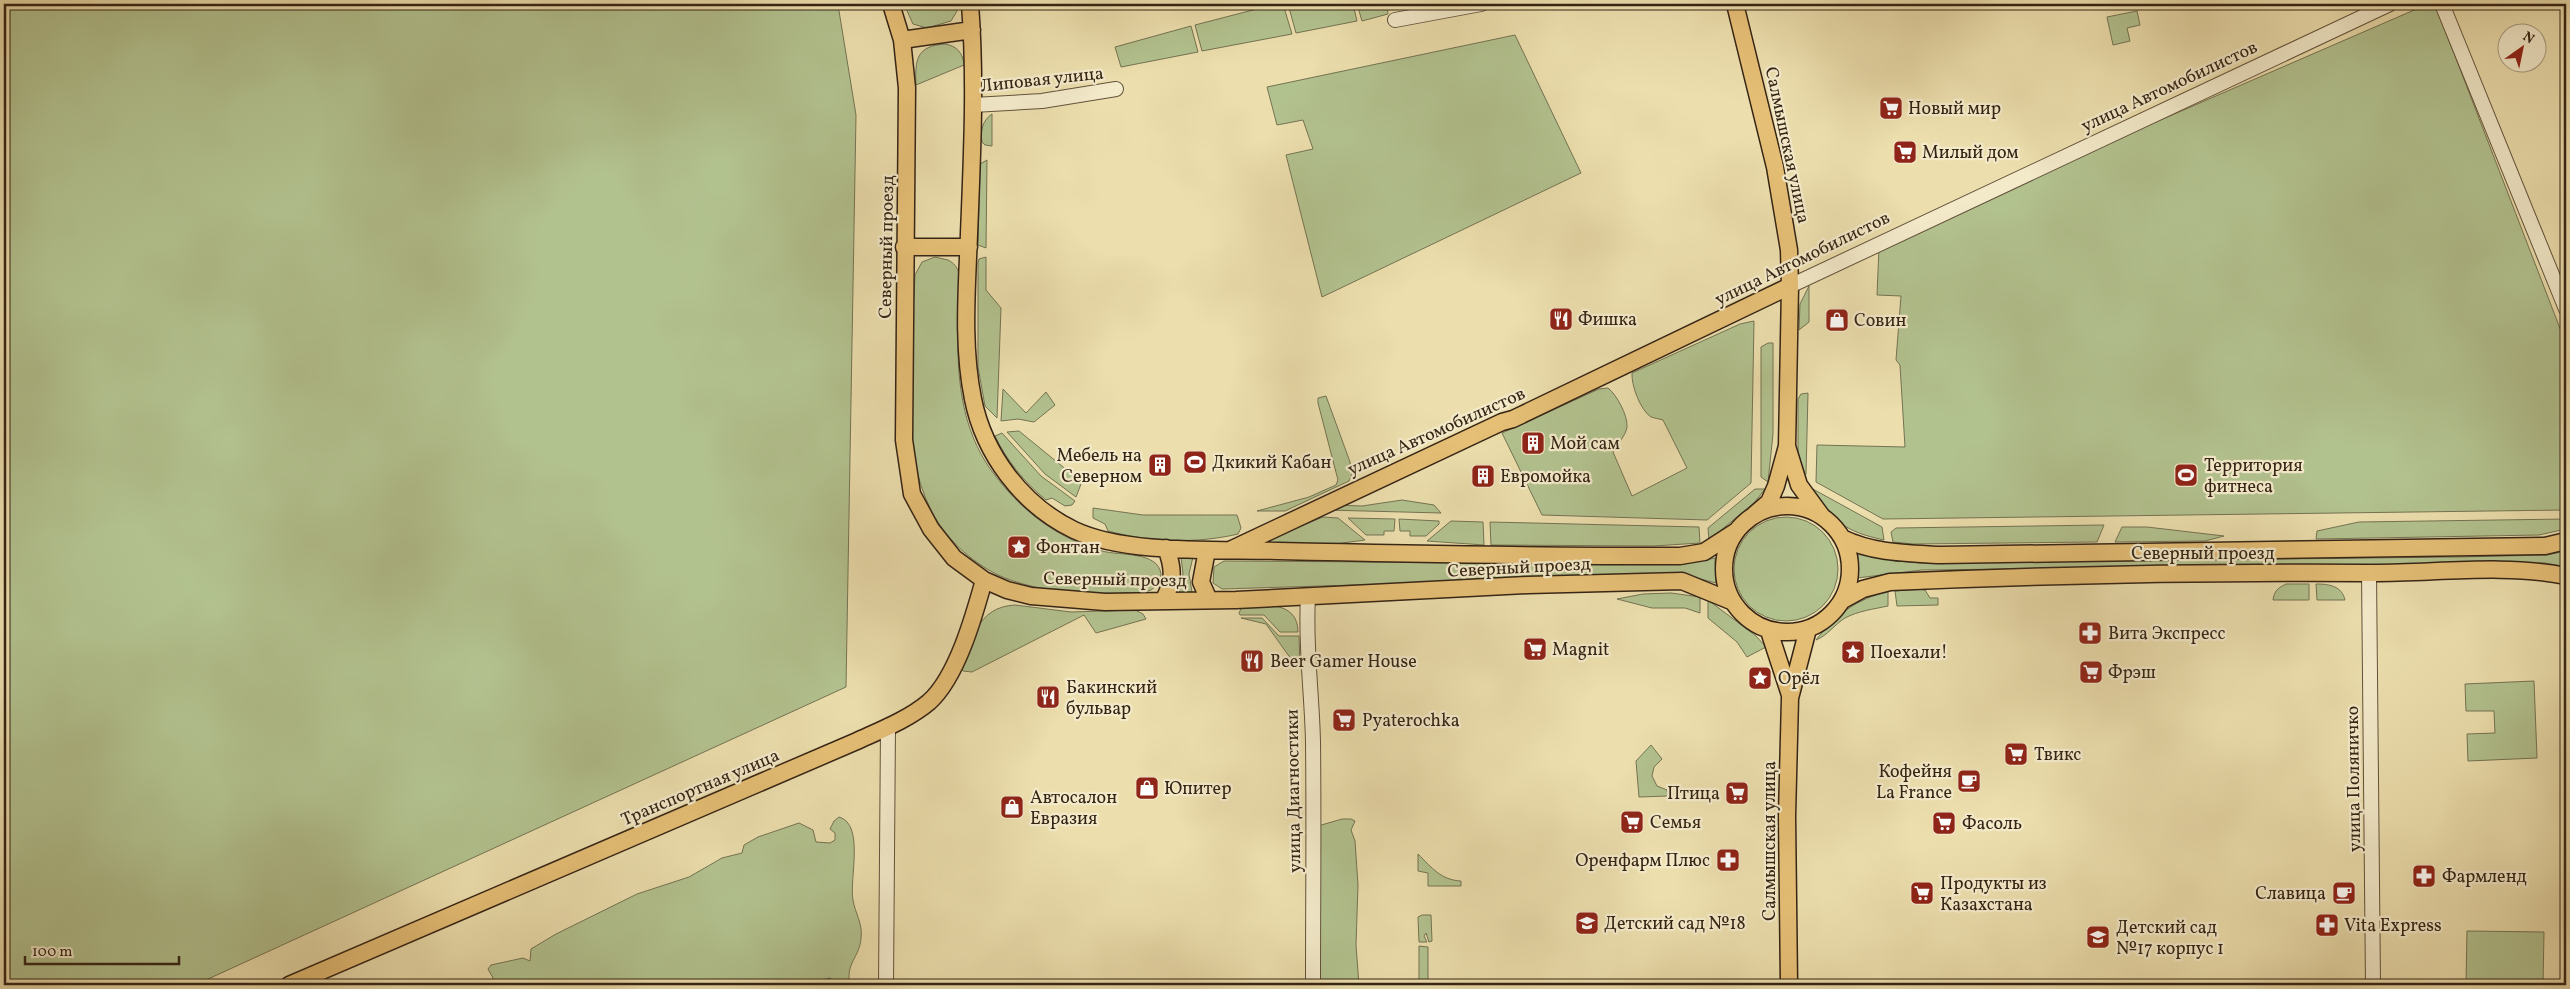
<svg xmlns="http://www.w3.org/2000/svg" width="2570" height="989" viewBox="0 0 2570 989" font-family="Vollkorn,serif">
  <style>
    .green { fill: #b2c28f; stroke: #747352 }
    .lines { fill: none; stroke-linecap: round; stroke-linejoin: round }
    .stream { stroke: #72806b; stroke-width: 3 }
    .minor-casing { stroke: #63523b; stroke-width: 16 }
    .major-casing { stroke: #352415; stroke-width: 19 }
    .minor { stroke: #f3eaca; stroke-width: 14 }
    .major { stroke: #e6bf76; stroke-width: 16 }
    .labels { text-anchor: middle; stroke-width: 4.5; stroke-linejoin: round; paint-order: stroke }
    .street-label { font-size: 18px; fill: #352415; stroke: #f3eaca }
    .poi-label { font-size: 18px; fill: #352415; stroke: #f3eaca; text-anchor: start }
  </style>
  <rect width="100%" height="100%" fill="#ecdead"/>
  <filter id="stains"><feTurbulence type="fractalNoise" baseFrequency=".004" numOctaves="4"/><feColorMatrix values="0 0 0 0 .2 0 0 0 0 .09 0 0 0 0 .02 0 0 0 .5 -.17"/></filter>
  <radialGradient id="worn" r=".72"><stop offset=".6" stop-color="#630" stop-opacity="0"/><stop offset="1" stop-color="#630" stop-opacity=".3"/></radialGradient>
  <path class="green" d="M4 4H835L839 11 856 115 846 687 195 985H4Z
    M904 4H959L960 6 951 21 927 28 913 24Z
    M1276 4H1283L1292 34 1202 51 1195 25Z
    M1288 4H1353L1357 21 1296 33Z
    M1357 4H1387L1388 14 1362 21Z
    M2428 4H2435L2566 344V510L1883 519 1816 482 1817 445 1905 447 1900 365 1896 360 1901 296 1877 295 1879 248 2149 125Z
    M2137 11 2140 25 2127 28 2130 41 2113 45 2107 17Z
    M1191 26 1198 52 1121 67 1115 47Z
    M1515 35 1581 173 1322 297 1286 155 1313 149 1303 120 1277 125 1267 87Z
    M945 44C957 46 963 53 964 65L916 85C915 60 916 46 945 44Z
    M992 114V146L985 145 982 142C980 130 983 120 992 114Z
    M987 160 986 248 978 245 980 164Z
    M935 257 948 260C954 263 958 268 959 274 962 291 958 311 958 328 957 377 961 428 991 470 1019 509 1056 538 1102 551 1120 556 1158 551 1161 574 1160 581 1157 586 1151 590 1142 594 1130 592 1121 593 1080 594 1036 592 998 575 970 561 945 538 931 510 897 443 912 348 915 275L922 262Z
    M986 257V290L1001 308 997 418 985 406 978 367V263L979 259Z
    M1809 286V322L1799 330 1800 304Z
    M1754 321 1751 483 1707 520 1542 515 1502 433 1599 389 1608 388C1617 395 1628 416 1627 427 1626 435 1617 445 1613 452L1632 496 1687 468 1663 420C1659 419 1654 418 1651 417 1640 410 1631 384 1632 373L1740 324Z
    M1768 343H1773V434L1768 482 1761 477V347Z
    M1003 389 1026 413 1046 392 1055 405 1034 422 1018 419 1001 421Z
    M1808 393 1806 474 1803 479 1798 462V399L1801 394Z
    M1326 396 1350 462 1352 474 1349 481 1285 511H1257L1309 497 1336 485 1338 480 1318 403V398Z
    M1019 431 1079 480 1081 484 1076 497 1045 474 1007 432Z
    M1002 433 1041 476 1075 501 1072 505 1065 506 1052 498 1046 500C1024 482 1007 461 995 436Z
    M1811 488 1882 527 1884 540C1843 531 1835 522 1811 488Z
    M1755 489H1765L1754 503 1709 540 1708 528Z
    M1402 500 1434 505 1441 513 1326 510 1335 505 1362 506Z
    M1093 508 1143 515H1237L1241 528 1238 534C1196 544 1150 542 1108 531L1105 524 1093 518Z
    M1323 517 1338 518 1365 540 1335 544 1269 543V539Z
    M1734 569a52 52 0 1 1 104 0a52 52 0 1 1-104 0Z
    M1348 518 1395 519 1394 531H1384V535H1366Z
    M1399 519 1439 521V524L1426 536H1410V531H1400Z
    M2566 519V529L2539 535 2316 539 2317 531 2359 522Z
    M1451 521 1483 522 1484 545 1427 541Z
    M1490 522 1699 527 1700 543 1653 546 1491 545Z
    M2104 525 2097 542 1913 544 1893 542 1891 532 1896 528Z
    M2122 527H2147L2224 536 2205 541 2115 542Z
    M2566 551V567L2545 563 1922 570 1857 578 1858 552 1898 561 1921 563 2458 557 2547 555Z
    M1181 557H1193L1189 574 1192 592 1179 593 1183 574Z
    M1715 558 1716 583 1685 575 1222 589 1213 583 1214 567 1224 561 1685 564Z
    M2286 584H2309V600H2273C2274 591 2278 588 2286 584Z
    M2316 584C2329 584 2342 586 2345 600H2317Z
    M1918 589 1925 590 1930 598H1938V605L1897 606 1895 591Z
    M1888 591V606C1874 609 1858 611 1845 618 1834 625 1828 635 1816 640 1836 614 1856 600 1888 591Z
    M1643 594 1671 593 1700 597V613L1685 608H1652L1617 599Z
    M1708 600 1756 636 1766 647 1747 657 1737 642 1708 618Z
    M1015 605 1071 612 1135 610 1143 614 1146 619 1096 633 1084 615 972 672 963 671 961 669C972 640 977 607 1015 605Z
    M1274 606C1289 608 1298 616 1298 632H1280L1264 615H1240L1239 613 1242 607Z
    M1241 618H1262L1279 636H1299L1300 667 1296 666 1266 624Z
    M2534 681 2537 758 2468 761 2467 734 2495 733 2494 711H2466L2465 684Z
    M1651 745 1662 759 1654 767 1652 776 1657 786 1667 790 1668 796 1639 797 1636 761Z
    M839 817C865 824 849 880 853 900 855 913 863 924 861 938 860 957 845 963 850 985H487L491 983 493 978 488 969 491 965 523 958 530 961 531 949 556 934 637 894 689 877 722 858 742 853 744 845 758 837 799 823 813 830 816 842 830 843 835 840V833L830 829 834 821Z
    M1342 819H1351L1355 821 1351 830 1355 841 1358 885 1356 945 1359 985H1317L1318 826Z
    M1418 854C1432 868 1441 880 1461 881V886H1428V873L1418 871Z
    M1422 915H1431L1432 941 1429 942 1426 933 1424 936 1427 942H1419L1418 917Z
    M2467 931 2544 932 2543 985H2466Z
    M1419 946 1428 947V985H1419Z"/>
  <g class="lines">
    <path class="stream" d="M804 985 830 979"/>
    <g class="minor-casing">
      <path id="minor" d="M2442 4 2566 309
        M1395 20 1481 4
        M973 105 1042 101 1116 89
        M1790 286 2390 4
        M2369 573 2373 985
        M1308 597C1305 646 1312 693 1313 742 1314 823 1313 904 1313 985
        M886 985 888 726"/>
    </g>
    <g class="major-casing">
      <path id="major" d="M891 4 902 40 907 88 904 440 912 494 931 529 954 558 984 580 1007 590 1031 596 1105 602 1236 600 1528 585 1682 581 1731 601
        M970 4C976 81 972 157 969 234 967 288 962 345 973 399 984 454 1022 505 1074 530 1127 555 1220 549 1278 551 1412 554 1546 556 1680 556L1704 552 1735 532
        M1735 4 1775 167 1789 250 1790 286 1787 446 1776 486 1769 502 1755 514
        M902 40 972 30
        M904 247H969
        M1787 446 1799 485 1821 515
        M1724 569a63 63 0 1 1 126 0a63 63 0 1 1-126 0Z
        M1842 538C1873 553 1905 553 1940 555L2545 546 2566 541
        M1232 549 1502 422 1513 419 1790 286
        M1207 550 1201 582 1209 600
        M1843 600 1863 589 1890 582C2049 575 2208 572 2366 573 2432 574 2501 563 2566 576
        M1163 601C1174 581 1174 569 1166 548
        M1769 631 1790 695
        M289 985 857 741C881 730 909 719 929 702 957 677 974 616 984 580
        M1789 985 1787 816 1790 698 1808 629"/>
    </g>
    <use href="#minor" class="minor"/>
    <use href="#major" class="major"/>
  </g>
  <defs>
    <g id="supermarket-square" transform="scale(1.25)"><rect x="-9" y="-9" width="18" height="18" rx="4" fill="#8f2418" stroke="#f3eaca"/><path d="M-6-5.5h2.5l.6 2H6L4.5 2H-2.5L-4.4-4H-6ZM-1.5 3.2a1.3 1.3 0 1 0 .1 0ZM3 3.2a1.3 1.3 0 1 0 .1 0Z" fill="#fff"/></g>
    <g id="restaurant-square" transform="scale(1.25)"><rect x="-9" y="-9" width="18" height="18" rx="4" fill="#8f2418" stroke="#f3eaca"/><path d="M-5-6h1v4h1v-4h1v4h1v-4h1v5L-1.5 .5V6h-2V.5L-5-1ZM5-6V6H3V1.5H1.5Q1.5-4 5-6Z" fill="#fff"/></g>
    <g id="shop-square" transform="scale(1.25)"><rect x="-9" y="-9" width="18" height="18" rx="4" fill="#8f2418" stroke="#f3eaca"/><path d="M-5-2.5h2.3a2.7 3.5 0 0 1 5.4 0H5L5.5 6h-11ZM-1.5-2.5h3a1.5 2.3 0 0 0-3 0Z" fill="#fff"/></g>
    <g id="building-square" transform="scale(1.25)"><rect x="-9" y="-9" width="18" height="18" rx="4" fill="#8f2418" stroke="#f3eaca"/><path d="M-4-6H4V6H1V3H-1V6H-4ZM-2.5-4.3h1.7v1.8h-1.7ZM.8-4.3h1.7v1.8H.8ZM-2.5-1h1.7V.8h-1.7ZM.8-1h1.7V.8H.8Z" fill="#fff"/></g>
    <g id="stadium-square" transform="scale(1.25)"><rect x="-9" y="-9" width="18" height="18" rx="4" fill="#8f2418" stroke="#f3eaca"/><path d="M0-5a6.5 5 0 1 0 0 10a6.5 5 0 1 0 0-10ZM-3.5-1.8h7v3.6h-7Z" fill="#fff"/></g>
    <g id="sight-square" transform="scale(1.25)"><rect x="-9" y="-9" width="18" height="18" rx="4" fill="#8f2418" stroke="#f3eaca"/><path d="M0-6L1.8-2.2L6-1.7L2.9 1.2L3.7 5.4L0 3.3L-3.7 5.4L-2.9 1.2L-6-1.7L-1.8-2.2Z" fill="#fff"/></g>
    <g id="pharmacy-square" transform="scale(1.25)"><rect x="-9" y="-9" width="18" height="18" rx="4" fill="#8f2418" stroke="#f3eaca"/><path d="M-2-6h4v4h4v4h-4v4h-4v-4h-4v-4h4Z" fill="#fff"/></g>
    <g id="cafe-square" transform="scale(1.25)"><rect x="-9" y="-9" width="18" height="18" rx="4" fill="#8f2418" stroke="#f3eaca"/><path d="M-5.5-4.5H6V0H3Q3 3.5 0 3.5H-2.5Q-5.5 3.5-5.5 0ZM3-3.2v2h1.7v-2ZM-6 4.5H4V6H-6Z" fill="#fff"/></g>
    <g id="school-square" transform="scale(1.25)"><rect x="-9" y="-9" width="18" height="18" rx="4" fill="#8f2418" stroke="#f3eaca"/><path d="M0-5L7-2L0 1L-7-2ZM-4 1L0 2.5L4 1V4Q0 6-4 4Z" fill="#fff"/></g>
  </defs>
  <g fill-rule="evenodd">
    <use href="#supermarket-square" x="1891" y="108"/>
    <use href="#supermarket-square" x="1905" y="152"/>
    <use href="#restaurant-square" x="1561" y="319"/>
    <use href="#shop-square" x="1837" y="320"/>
    <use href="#building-square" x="1533" y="443"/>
    <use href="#stadium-square" x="1195" y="462"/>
    <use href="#building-square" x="1160" y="465"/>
    <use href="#stadium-square" x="2186" y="475"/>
    <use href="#building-square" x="1483" y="476"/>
    <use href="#sight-square" x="1019" y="547"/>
    <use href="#pharmacy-square" x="2090" y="633"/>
    <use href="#supermarket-square" x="1535" y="649"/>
    <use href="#sight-square" x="1853" y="652"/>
    <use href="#restaurant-square" x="1252" y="661"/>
    <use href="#supermarket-square" x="2091" y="672"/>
    <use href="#sight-square" x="1760" y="678"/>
    <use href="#restaurant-square" x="1048" y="697"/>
    <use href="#supermarket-square" x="1344" y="720"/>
    <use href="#supermarket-square" x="2016" y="754"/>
    <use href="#cafe-square" x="1969" y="781"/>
    <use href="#shop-square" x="1147" y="788"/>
    <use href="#supermarket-square" x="1737" y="793"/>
    <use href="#shop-square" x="1012" y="807"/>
    <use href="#supermarket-square" x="1632" y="822"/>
    <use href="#supermarket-square" x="1944" y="823"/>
    <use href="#pharmacy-square" x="1728" y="860"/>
    <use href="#pharmacy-square" x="2424" y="876"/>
    <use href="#supermarket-square" x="1922" y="893"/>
    <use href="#cafe-square" x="2344" y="893"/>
    <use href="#school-square" x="1587" y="923"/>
    <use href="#pharmacy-square" x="2327" y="925"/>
    <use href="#school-square" x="2098" y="937"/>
  </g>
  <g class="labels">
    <g class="street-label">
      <text transform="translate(1042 79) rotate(-6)" y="6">Липовая улица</text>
      <text transform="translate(2169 86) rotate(-25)" y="6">улица Автомобилистов</text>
      <text transform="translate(1788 145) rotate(78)" y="6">Салмышская улица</text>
      <text transform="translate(886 247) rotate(-89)" y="6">Северный проезд</text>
      <text transform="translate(1802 258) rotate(-26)" y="6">улица Автомобилистов</text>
      <text transform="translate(1436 431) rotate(-24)" y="6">улица Автомобилистов</text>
      <text x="2203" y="559">Северный проезд</text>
      <text transform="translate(1519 567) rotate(-3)" y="6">Северный проезд</text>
      <text transform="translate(1115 579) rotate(1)" y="6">Северный проезд</text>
      <text transform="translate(2353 779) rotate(-91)" y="6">улица Поляничко</text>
      <text transform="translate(700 787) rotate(-23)" y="6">Транспортная улица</text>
      <text transform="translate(1293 791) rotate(-91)" y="6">улица Диагностики</text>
      <text transform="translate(1769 841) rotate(-90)" y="6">Салмышская улица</text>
    </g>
    <g class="poi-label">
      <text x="1908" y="114">Новый мир</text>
      <text x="1922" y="158">Милый дом</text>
      <text x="1578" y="325">Фишка</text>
      <text x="1854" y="326">Совин</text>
      <text x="1550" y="449">Мой сам</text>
      <text x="1142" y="461" text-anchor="end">Мебель на<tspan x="1142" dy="21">Северном</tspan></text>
      <text x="1212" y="468">Дкикий Кабан</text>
      <text x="2204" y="471">Территория<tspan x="2204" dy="21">фитнеса</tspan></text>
      <text x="1500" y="482">Евромойка</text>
      <text x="1036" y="553">Фонтан</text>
      <text x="2108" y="639">Вита Экспресс</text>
      <text x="1552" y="655">Magnit</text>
      <text x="1870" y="658">Поехали!</text>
      <text x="1270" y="667">Beer Gamer House</text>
      <text x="2108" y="678">Фрэш</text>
      <text x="1778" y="684">Орёл</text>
      <text x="1066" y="693">Бакинский<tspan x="1066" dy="21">бульвар</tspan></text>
      <text x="1362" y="726">Pyaterochka</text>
      <text x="2034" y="760">Твикс</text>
      <text x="1952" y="777" text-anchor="end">Кофейня<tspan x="1952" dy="21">La France</tspan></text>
      <text x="1164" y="794">Юпитер</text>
      <text x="1720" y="799" text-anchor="end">Птица</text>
      <text x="1030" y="803">Автосалон<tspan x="1030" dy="21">Евразия</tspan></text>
      <text x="1650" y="828">Семья</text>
      <text x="1962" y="829">Фасоль</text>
      <text x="1710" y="866" text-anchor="end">Оренфарм Плюс</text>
      <text x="2442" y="882">Фармленд</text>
      <text x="1940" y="889">Продукты из<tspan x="1940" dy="21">Казахстана</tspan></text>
      <text x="2326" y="899" text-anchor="end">Славица</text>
      <text x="1604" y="929">Детский сад №18</text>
      <text x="2344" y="931">Vita Express</text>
      <text x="2116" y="933">Детский сад<tspan x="2116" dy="21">№17 корпус 1</tspan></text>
    </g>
  </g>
  <rect width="2570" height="989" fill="none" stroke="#ecdead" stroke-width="20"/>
  <rect x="5" y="5" width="2560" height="979" fill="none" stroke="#352415" stroke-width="2.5"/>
  <rect x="10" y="10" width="2550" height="969" fill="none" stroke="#352415"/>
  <g transform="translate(2522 48) rotate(33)"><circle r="24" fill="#f3eaca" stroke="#a79b82"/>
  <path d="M0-4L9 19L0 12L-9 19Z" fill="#8f2418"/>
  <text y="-8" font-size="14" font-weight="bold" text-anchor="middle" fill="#352415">N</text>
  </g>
  <path d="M25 956v8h154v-8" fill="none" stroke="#352415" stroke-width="2.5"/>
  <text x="32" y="956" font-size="15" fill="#352415" stroke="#f3eaca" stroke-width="4" paint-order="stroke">100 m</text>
  <rect width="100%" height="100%" filter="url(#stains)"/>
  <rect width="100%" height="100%" fill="url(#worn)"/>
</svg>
